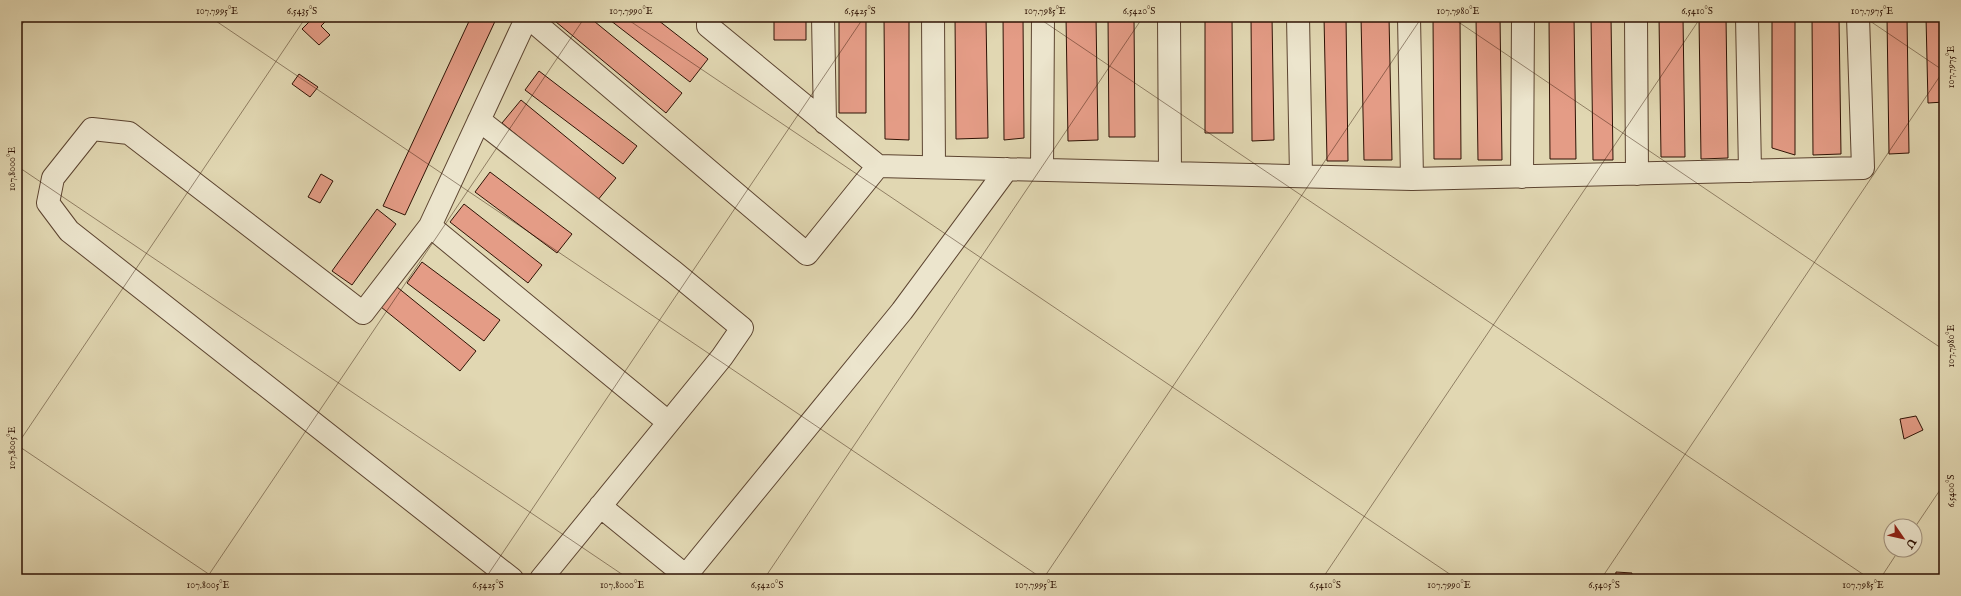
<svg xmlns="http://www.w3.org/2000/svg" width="1961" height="596" viewBox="0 0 1961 596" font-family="'IM FELL English',serif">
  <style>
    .building { fill: #e49c86; stroke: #2f1305 }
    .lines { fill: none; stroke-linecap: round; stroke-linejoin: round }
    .minor-casing { stroke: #5c4430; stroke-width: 24 }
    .minor { stroke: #ece5cd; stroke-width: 22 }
    .ticks { fill: none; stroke: #2f1305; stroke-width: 1; stroke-opacity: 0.45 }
    .neatline { fill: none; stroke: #2f1305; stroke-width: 1.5 }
    .ticks-label { font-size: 10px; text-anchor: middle; fill: #2f1305 }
  </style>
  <rect width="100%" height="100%" fill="#e1d7b2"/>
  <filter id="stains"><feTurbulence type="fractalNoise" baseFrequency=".005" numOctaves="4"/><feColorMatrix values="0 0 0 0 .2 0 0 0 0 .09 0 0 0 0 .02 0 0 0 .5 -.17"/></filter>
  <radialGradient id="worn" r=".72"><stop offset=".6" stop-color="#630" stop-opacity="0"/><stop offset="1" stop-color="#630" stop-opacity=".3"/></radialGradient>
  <path class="building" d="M314 17H330L321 26 330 35 319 45 302 29Z
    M471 17H497L405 215 383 206Z
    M550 17H589L682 93 666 113Z
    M606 17H654L708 59 690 82Z
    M774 17H806V40H774Z
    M839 17H866V113H839Z
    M884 17H909V140L885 139Z
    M955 17H986L988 138 956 139Z
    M1003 17H1023L1024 138 1004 140Z
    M1066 17H1096L1098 140 1068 141Z
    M1108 17H1134L1135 137H1109Z
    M1205 17H1232L1233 133H1205Z
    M1251 17H1272L1274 140 1252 141Z
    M1324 17H1346L1348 161H1327Z
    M1361 17H1389L1392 160H1364Z
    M1433 17H1460L1461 159H1434Z
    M1476 17H1500L1502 160H1478Z
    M1549 17H1574L1576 159H1550Z
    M1591 17H1611L1613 160H1593Z
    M1659 17H1683L1685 157H1661Z
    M1699 17H1726L1728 158 1701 159Z
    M1772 17H1795V155L1772 148Z
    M1812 17H1839L1841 154 1813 155Z
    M1887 17H1907L1909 153 1889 154Z
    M1926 17H1944V102L1928 103Z
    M539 71 637 146 623 164 525 90Z
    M299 74 318 87 310 97 292 84Z
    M521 100 616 178 597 201 502 123Z
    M490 172 572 234 557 253 475 192Z
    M321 174 333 181 320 203 308 197Z
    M464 204 542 265 528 283 450 222Z
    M377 209 396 224 352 285 332 271Z
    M422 262 500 320 484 341 407 283Z
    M397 287 476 351 460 371 381 307Z
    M1916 416 1923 430 1904 439 1900 419Z
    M1616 572 1632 573 1631 579H1615Z"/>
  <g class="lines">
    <g class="minor-casing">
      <path id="minor" d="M528 17 807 254 878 166
        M708 17V26L878 166 1412 179 1863 168 1858 17
        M823 17 825 123
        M933 17 934 166
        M1169 17 1170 173
        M1298 17 1301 176
        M1409 17 1412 179
        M1636 17 1637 174
        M1747 17 1750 171
        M479 120 674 272 742 328 722 357 541 579
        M1042 170 1043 17
        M1522 177 1523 17
        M430 226 668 422
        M600 506 686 576
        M512 579 69 231 48 203 53 178 92 129 129 133 363 313 430 226 527 17
        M683 579 902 311 1007 169"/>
    </g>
    <use href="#minor" class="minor"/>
  </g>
  <path class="ticks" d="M210 17 1043 579M624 17 1457 579M1037 17 1870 579M1451 17 1944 350M1864 17 1944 71M17 32 27 17M17 166 629 579M17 445 216 579M17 445 306 17M1915 527 1944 484M206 579 585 17M485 579 864 17M764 579 1143 17M1043 579 1422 17M1322 579 1701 17M1601 579 1944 70M1880 579 1899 550"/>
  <rect width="1961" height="596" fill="none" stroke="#e1d7b2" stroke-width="44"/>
  <g transform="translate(1903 538) rotate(124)"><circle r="19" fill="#ece5cd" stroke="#a0917d"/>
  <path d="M0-3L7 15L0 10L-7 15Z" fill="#8f2418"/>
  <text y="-6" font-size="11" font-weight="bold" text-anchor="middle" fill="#2f1305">U</text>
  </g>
  <rect x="22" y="22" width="1917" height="552" class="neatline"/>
  <g class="ticks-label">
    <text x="217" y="14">107.7995°E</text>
    <text x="302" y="14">6.5435°S</text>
    <text x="631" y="14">107.7990°E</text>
    <text x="860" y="14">6.5425°S</text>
    <text x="1045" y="14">107.7985°E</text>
    <text x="1139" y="14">6.5420°S</text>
    <text x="1458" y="14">107.7980°E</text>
    <text x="1697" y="14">6.5410°S</text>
    <text x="1872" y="14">107.7975°E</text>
    <text transform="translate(1950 67) rotate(-90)" y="4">107.7975°E</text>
    <text transform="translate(11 169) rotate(-90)" y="4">107.8000°E</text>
    <text transform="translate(1950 346) rotate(-90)" y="4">107.7980°E</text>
    <text transform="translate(11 448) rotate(-90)" y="4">107.8005°E</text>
    <text transform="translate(1950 491) rotate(-90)" y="4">6.5400°S</text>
    <text x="208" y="588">107.8005°E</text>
    <text x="488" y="588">6.5425°S</text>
    <text x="622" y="588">107.8000°E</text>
    <text x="767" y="588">6.5420°S</text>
    <text x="1036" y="588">107.7995°E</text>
    <text x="1325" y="588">6.5410°S</text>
    <text x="1449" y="588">107.7990°E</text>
    <text x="1604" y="588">6.5405°S</text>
    <text x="1863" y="588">107.7985°E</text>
  </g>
  <rect width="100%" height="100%" filter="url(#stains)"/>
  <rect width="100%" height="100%" fill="url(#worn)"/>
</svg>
